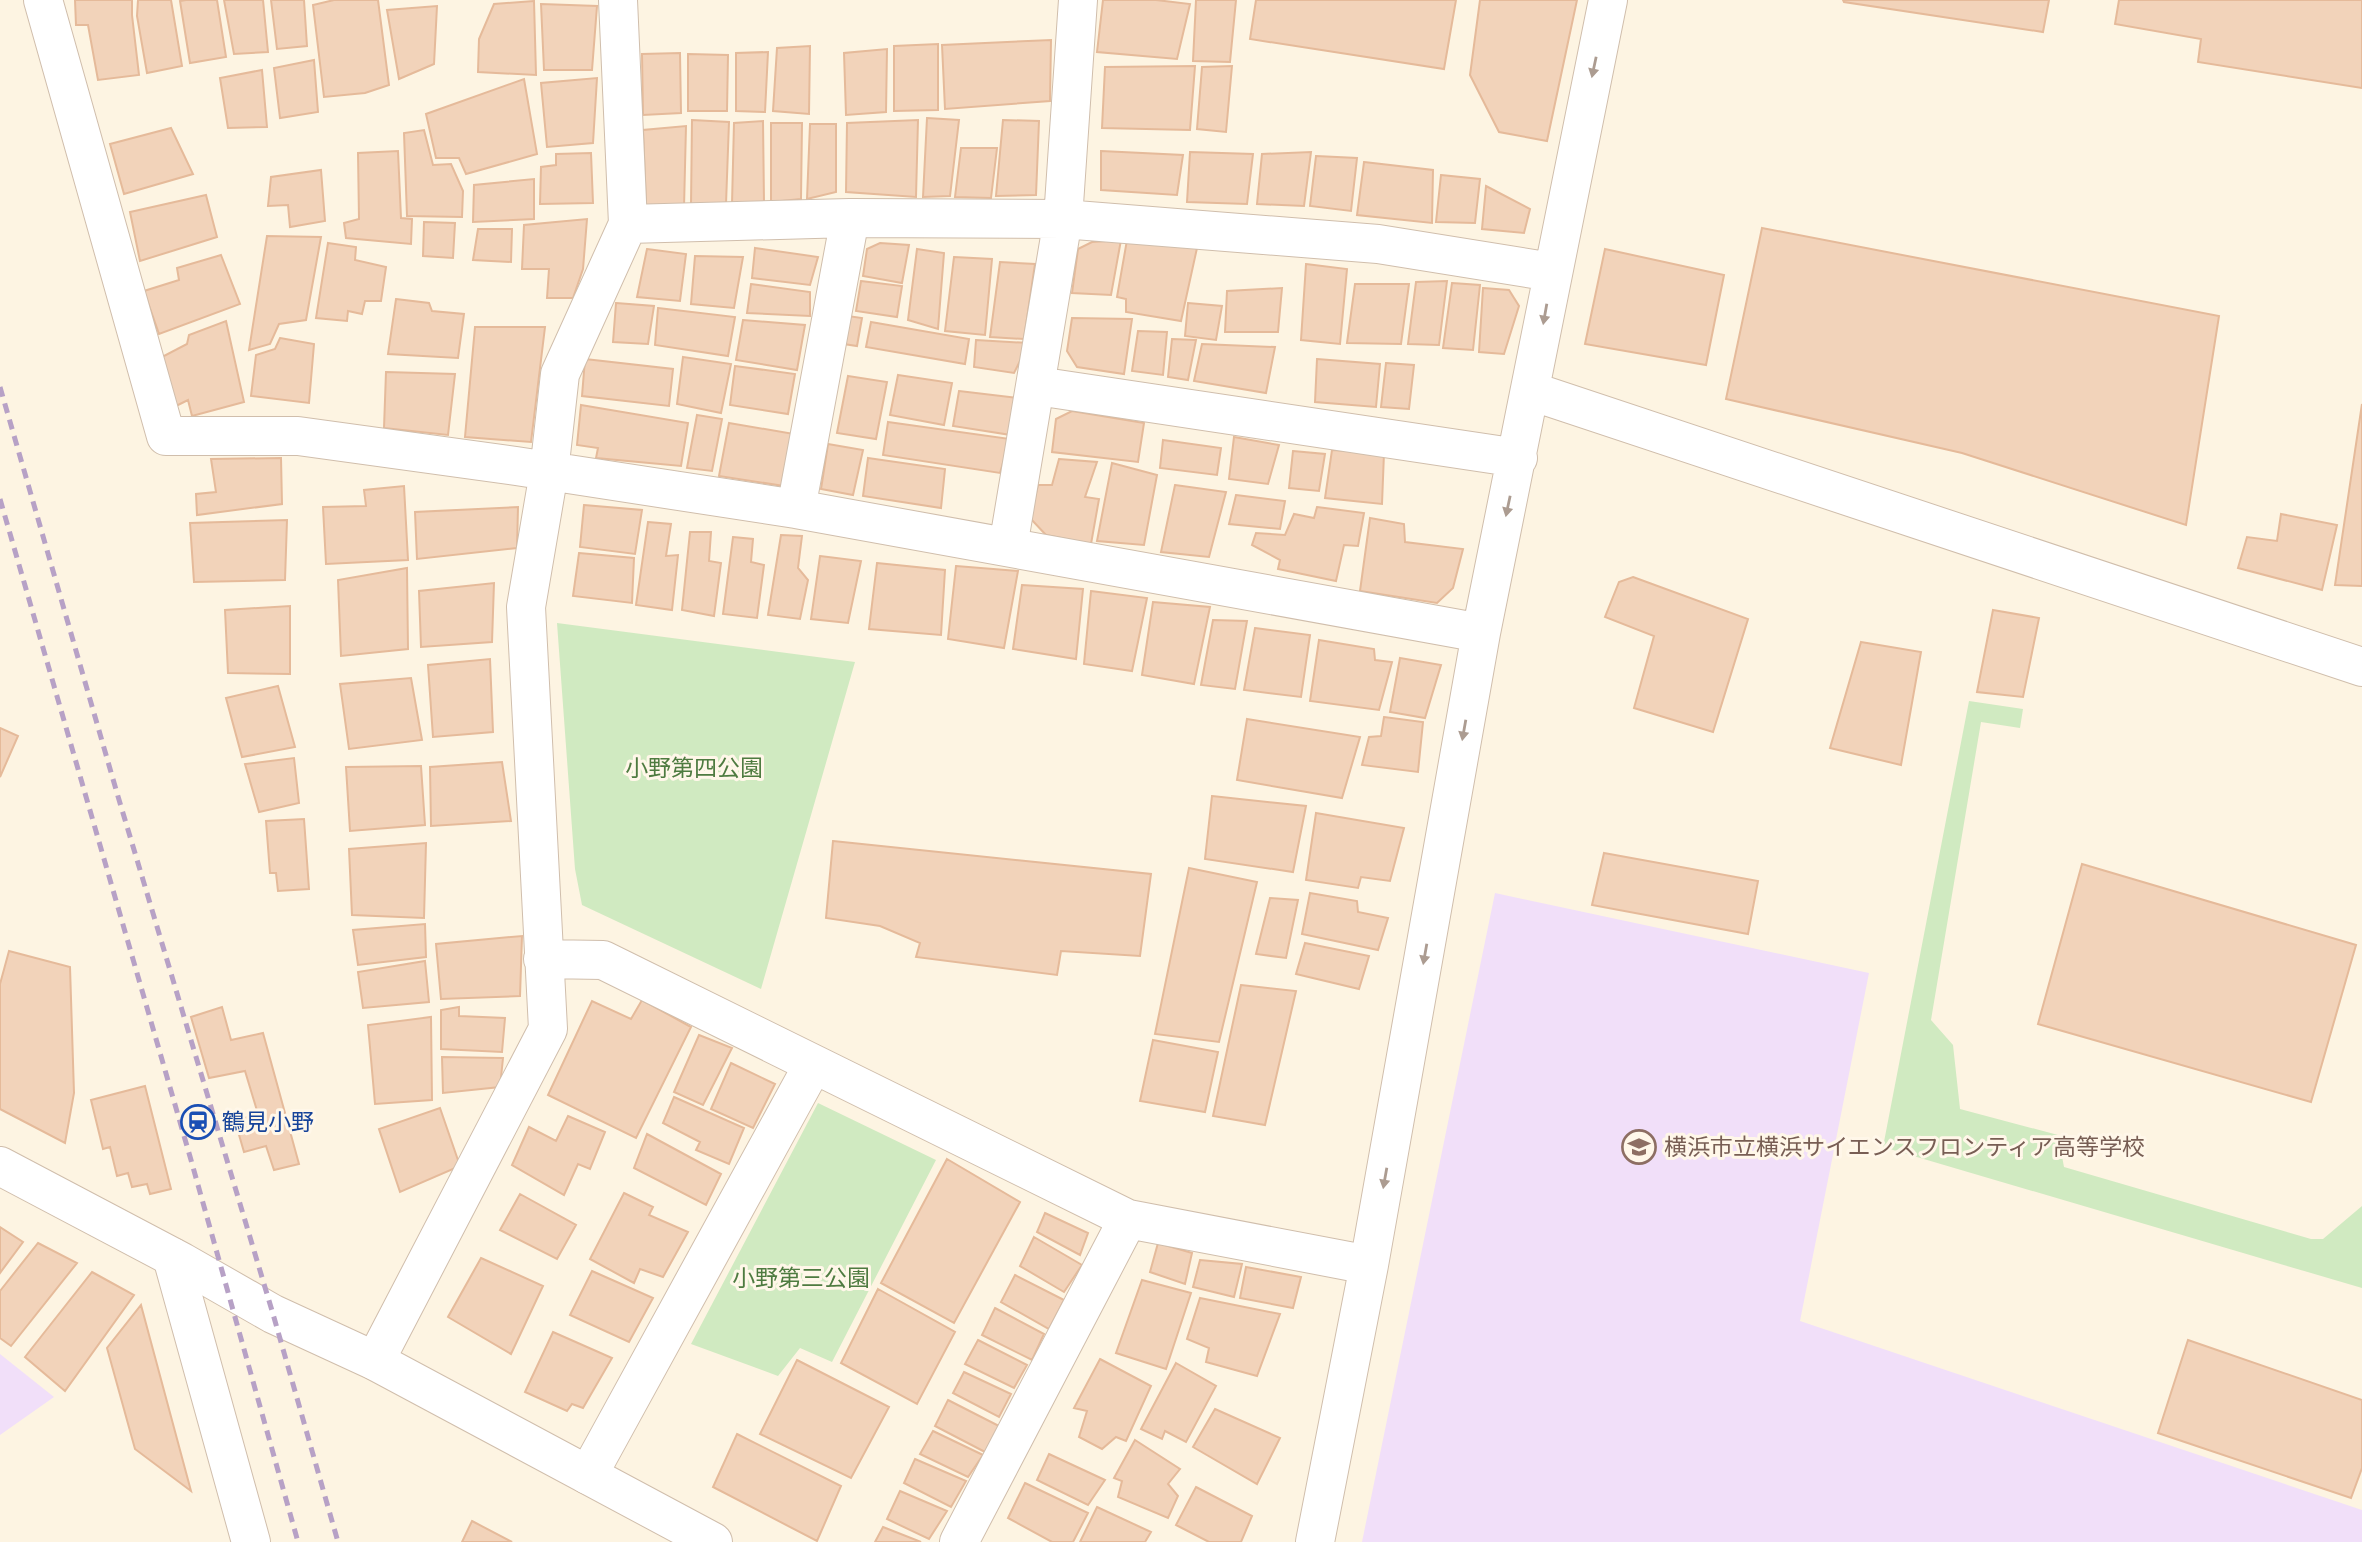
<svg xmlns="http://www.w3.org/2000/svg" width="2362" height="1542" viewBox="0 0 2362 1542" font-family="Rubik,'Noto Sans JP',sans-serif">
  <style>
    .education { fill: #f1dff9 }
    .green { fill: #d0eac1 }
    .building { fill: #f2d3ba; stroke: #e5ba9a; stroke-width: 2 }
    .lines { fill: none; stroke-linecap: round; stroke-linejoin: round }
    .minor-casing { stroke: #d0beac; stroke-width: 40 }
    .tertiary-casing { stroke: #d0beac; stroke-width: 40 }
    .minor { stroke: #fff; stroke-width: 38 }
    .tertiary { stroke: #fff; stroke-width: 38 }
    .rail { stroke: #b7a1c6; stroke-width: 5; stroke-dasharray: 10 7; stroke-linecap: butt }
    .oneway { fill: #ac9c91 }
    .labels { text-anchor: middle; stroke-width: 6; stroke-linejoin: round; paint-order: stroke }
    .park-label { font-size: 23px; fill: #4e7b40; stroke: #fff7e9 }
    .transit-label { font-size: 23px; fill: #164399; stroke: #fff7e9; text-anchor: start }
    .education-label { font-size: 23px; fill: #785e54; stroke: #fff7e9; text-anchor: start }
  </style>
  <rect width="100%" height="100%" fill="#fdf4e2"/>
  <path class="education" d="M1495 893 1869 973 1800 1321 2362 1510V1542H1362Z
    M0 1354 54 1397 0 1435Z"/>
  <path class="green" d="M557 623 855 662 761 989 582 905 575 869Z
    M1969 701 2023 709 2020 728 1981 722 1931 1020 1953 1045 1960 1109 2058 1135 2064 1167 2311 1239H2323L2362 1206V1288L1883 1147Z
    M818 1103 936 1160 832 1362 800 1348 778 1376 691 1344Z"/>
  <path class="building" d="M75 0H132V15L139 75 98 80 88 25H76Z
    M138 0H171L182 66 147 73 137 16Z
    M186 0H217L226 57 190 63 180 1Z
    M224 0H263L268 52 234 54Z
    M271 0H304L307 46 277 49Z
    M334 0H378L389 85 365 93 324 97 313 5Z
    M1103 0H1156L1190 4 1177 59 1097 52Z
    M1196 0H1236L1230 62 1193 61Z
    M1256 0H1456L1444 69 1250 39Z
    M1480 0H1577L1547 141 1499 132 1470 75Z
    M1843 0H2049L2043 32 1844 2Z
    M2119 0H2362V88L2198 62 2201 39 2115 24Z
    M534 1 536 75 478 72 479 39 494 4Z
    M541 4 597 6 592 70H544Z
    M437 6 434 64 399 79 387 10Z
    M1051 40 1050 101 945 109 942 45Z
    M938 44V110L894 111V46Z
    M810 46 809 114 773 111 777 48Z
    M887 49 886 112 846 115 844 53Z
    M768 52 765 112 736 111V53Z
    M680 53 681 113 643 115 642 54Z
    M688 54 728 55 727 111H688Z
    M314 60 318 112 280 118 274 68Z
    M1195 66 1190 130 1102 128 1105 67Z
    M1232 66 1226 132 1197 129 1202 67Z
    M262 70 267 127 228 128 220 78Z
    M597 78 593 143 547 147 541 83Z
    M524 79 537 154 466 174 459 158H436L426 114Z
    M927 118 959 120 950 196 923 197Z
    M692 120 729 122 726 204 691 205Z
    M918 120 916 197 846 192 847 123Z
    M1003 120 1039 121 1036 195 996 196Z
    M763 121 764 203 732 204 734 123Z
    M771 123H802L801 199 771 202Z
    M810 124H836V192L807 199Z
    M686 126 684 208 646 206 643 130Z
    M171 128 193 174 124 194 110 144Z
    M424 130 433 165 451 164 463 191 462 217 407 216 404 133Z
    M961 148H997L991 198 955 197Z
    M398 151 401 218 412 219 411 244 346 238 344 223 359 219 358 153Z
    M1101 151 1183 155 1177 195 1101 190Z
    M1190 152 1253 154 1247 204 1187 202Z
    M1311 152 1304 206 1257 204 1262 154Z
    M591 153 593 203 540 204 541 167 556 165V154Z
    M1316 156 1357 158 1351 211 1310 206Z
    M1364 162 1433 170 1432 223 1357 215Z
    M321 170 325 221 290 227 288 205 268 206 271 177Z
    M1441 175 1480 179 1475 223 1436 222Z
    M534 179V219L473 222 474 185Z
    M1486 186 1530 209 1524 233 1482 229Z
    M206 195 217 237 140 261 130 212Z
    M587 219 583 269 573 298H547L549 269H522L524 225Z
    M424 222 455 223 453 258 423 256Z
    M1762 228 2219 316 2186 525 1962 453 1726 399Z
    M478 229H512L511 262 473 260Z
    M267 236 321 237 306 320 279 324 270 344 249 350Z
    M1121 240 1111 295 1072 293 1078 249 1092 242Z
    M1127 240 1197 248 1181 321 1126 312V299L1117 297Z
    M328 243 356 247 355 260 386 267 381 301H365L362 314 348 311 347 321 316 318Z
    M880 243 909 245 902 283 863 276 867 249Z
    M755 248 818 257 810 285 752 278Z
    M647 249 686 254 680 301 637 297Z
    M917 249 944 253 938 329 908 320Z
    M1605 249 1724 275 1706 365 1585 344Z
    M221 255 240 304 159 334 144 291 179 280 177 268Z
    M695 256 743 257 734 308 691 304Z
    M954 257 992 259 985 335 945 331Z
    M1000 262 1035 264 1024 339 990 337Z
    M1306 264 1347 269 1340 344 1301 340Z
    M861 281 902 286 897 317 856 311Z
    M1447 281 1439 345 1408 344 1416 282Z
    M1452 283 1480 285 1473 350 1443 348Z
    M751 284 810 292V316L747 313Z
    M1355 284H1409L1401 344 1347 343Z
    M1282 288 1278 332H1225L1227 291Z
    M1483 288 1509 290 1519 306 1504 354 1479 352Z
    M396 299 429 303 432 311 464 314 458 358 388 354Z
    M616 303 654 306 648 344 613 342Z
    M1188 303 1222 306 1216 340 1185 336Z
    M658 308 735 317 728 356 655 345Z
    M834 314 862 318 857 346 830 342Z
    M1072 318 1132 319 1124 374 1077 367 1067 351Z
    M743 320 805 325 797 370 736 360Z
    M226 321 244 402 192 416 188 400 174 407 160 358 187 344 189 335Z
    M871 322 969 339 965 364 866 347Z
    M475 327H545L531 442 465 437Z
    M1138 331 1167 332 1163 375 1132 371Z
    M280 338 314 344 309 403 251 396 256 355 275 349Z
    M1172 339 1196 340 1188 380 1168 377Z
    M976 340 1029 343 1014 373 974 367Z
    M1202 344 1275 347 1266 393 1194 381Z
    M683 357 731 364 721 413 677 404Z
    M585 359 673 369 669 406 582 396Z
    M1317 359 1380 364 1376 407 1315 402Z
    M1386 363 1414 365 1409 409 1381 407Z
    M735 366 795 374 788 414 730 405Z
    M386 372 455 374 448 435 384 428Z
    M898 375 952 383 944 425 890 415Z
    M848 376 887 382 876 439 837 433Z
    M959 391 1019 398 1011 435 953 426Z
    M2362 404V586L2335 585Z
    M581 405 688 423 681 466 596 458 598 448 577 445Z
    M1072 411 1144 423 1138 462 1052 452 1056 419Z
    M697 415 722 419 712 471 687 468Z
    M888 422 1010 439 1000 473 883 455Z
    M729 423 794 434 784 486 719 476Z
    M1234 437 1279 445 1268 484 1229 479Z
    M1163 440 1221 448 1217 475 1160 468Z
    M828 444 863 450 853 495 821 489Z
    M1332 450 1384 453 1382 504 1325 498Z
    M1293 451 1325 454 1319 491 1289 488Z
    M281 458 282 504 197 515 196 494 216 492 211 459Z
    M868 458 945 469 941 508 863 496Z
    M1059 459 1097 462 1085 497 1099 499 1091 544 1046 535 1030 518 1038 485H1052Z
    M1112 463 1157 475 1144 545 1097 541Z
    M1175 485 1226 492 1209 557 1161 552Z
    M404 486 408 560 326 564 323 507 366 506 364 490Z
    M1236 495 1285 501 1280 529 1229 524Z
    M584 505 642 510 635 554 580 547Z
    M518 507 517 548 417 559 415 512Z
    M1317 507 1364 513 1358 546 1344 545 1336 581 1278 569 1280 560 1252 545 1256 533 1285 535 1294 514 1314 518Z
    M2281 514 2337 525 2322 590 2238 568 2247 537 2277 541Z
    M1370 518 1404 524 1405 542 1463 549 1453 588 1437 603 1360 591Z
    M287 520 285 580 194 582 190 523Z
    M648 522 671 524 666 556 678 555 672 610 636 605Z
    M690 532H711L709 561 721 563 714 616 682 610Z
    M781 535 802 536 798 568 808 580 800 619 768 615Z
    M733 537 753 539 751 562 764 565 757 618 723 614Z
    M579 553 634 558 632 603 573 596Z
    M820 556 861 561 848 623 811 619Z
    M877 563 945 570 941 635 869 629Z
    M956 566 1018 571 1004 648 948 639Z
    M407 568 408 649 341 656 338 580Z
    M1633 577 1748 619 1713 732 1634 708 1654 636 1605 617 1619 582Z
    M494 583 492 642 421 647 419 591Z
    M1022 585 1083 589 1076 659 1013 649Z
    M1091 591 1147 598 1132 671 1084 664Z
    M1153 602 1210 607 1194 684 1142 675Z
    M290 606V674L228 673 225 610Z
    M1993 610 2039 618 2023 697 1977 692Z
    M1213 620 1247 621 1235 689 1201 685Z
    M1255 628 1310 635 1301 697 1244 690Z
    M1319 640 1374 649 1375 660 1392 662 1379 710 1310 701Z
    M1861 642 1921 652 1901 765 1830 748Z
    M1400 658 1441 665 1425 718 1390 712Z
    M490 659 493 732 433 737 428 665Z
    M411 678 422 740 349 749 340 684Z
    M278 686 295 747 242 757 226 698Z
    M1384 717 1423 722 1418 772 1362 765 1369 737 1381 736Z
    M1247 719 1360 737 1342 798 1237 780Z
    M0 728 18 736 0 777Z
    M294 758 299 803 259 812 245 764Z
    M502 762 511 821 431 826 430 767Z
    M421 766 425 825 350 831 346 767Z
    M1212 796 1306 806 1293 872 1205 859Z
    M1316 813 1404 828 1390 881 1361 877 1358 888 1306 880Z
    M304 819 309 889 278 891 276 873H270L266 821Z
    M833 841 1151 874 1140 956 1061 951 1057 975 916 957 920 943 880 926 826 918Z
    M426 843 424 918 352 915 349 849Z
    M1604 853 1758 881 1748 934 1592 905Z
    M2082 864 2356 945 2311 1102 2038 1024Z
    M1189 868 1257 882 1219 1042 1155 1034Z
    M1310 893 1357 901 1358 912 1388 918 1378 950 1302 934Z
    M1270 898 1298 900 1286 958 1256 954Z
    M425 924 426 957 358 965 353 930Z
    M522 936 520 996 441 999 436 944Z
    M1305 943 1369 956 1359 989 1296 974Z
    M9 951 70 967 74 1093 65 1143 0 1109V984Z
    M425 961 429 1002 363 1008 358 972Z
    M1241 985 1296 991 1265 1125 1213 1116Z
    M642 1000 691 1027 636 1138 548 1095 592 1001 631 1019Z
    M222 1007 231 1040 263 1033 299 1164 274 1170 266 1146 244 1152 235 1121 258 1114 245 1071 209 1078 191 1017Z
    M459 1007V1016L505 1018 502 1052 441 1049V1010Z
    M431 1017 432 1100 375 1104 368 1025Z
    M699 1035 732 1048 703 1105 674 1092Z
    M1153 1040 1218 1052 1205 1112 1140 1101Z
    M442 1057 503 1058 500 1087 443 1093Z
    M731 1063 775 1084 753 1128 711 1109Z
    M145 1086 171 1189 150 1194 147 1184 132 1187 128 1173 117 1176 110 1147 103 1149 91 1100Z
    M674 1097 744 1128 729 1164 696 1150 700 1142 663 1123Z
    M440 1108 460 1166 400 1192 379 1129Z
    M568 1116 605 1132 590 1169 578 1164 564 1195 512 1165 529 1127 556 1141Z
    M647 1134 721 1174 706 1205 634 1168Z
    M947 1159 1020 1202 954 1323 881 1283Z
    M624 1193 653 1207 649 1215 688 1232 663 1277 640 1269 634 1283 590 1259Z
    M520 1194 576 1225 557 1259 500 1230Z
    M1045 1213 1088 1233 1080 1255 1037 1232Z
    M0 1227 23 1242 0 1273Z
    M1034 1237 1082 1265 1064 1292 1020 1266Z
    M38 1243 77 1263 11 1346 0 1338V1291Z
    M1158 1243 1192 1253 1185 1284 1150 1272Z
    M481 1258 543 1286 511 1354 448 1317Z
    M1200 1260 1242 1264 1234 1297 1193 1287Z
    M1246 1267 1301 1277 1293 1308 1240 1298Z
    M592 1271 653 1298 629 1342 570 1315Z
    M92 1272 134 1295 65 1391 25 1357Z
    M1015 1275 1064 1300 1049 1329 1001 1302Z
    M1142 1280 1191 1293 1166 1369 1116 1353Z
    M878 1289 955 1332 917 1404 841 1363Z
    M1200 1298 1280 1314 1257 1376 1206 1362 1209 1348 1187 1339Z
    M141 1305 191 1491 135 1449 107 1348Z
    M995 1308 1044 1334 1032 1360 982 1335Z
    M553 1332 612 1358 583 1408 572 1404 567 1411 525 1392Z
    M978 1340 1027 1365 1014 1388 965 1364Z
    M2188 1340 2362 1400V1468L2351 1498 2158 1433Z
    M1100 1359 1151 1386 1126 1441 1116 1437 1102 1449 1079 1437 1087 1411 1074 1408Z
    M797 1360 889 1407 851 1478 760 1434Z
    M1176 1363 1216 1386 1186 1442 1165 1431 1162 1439 1141 1429Z
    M964 1372 1011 1394 999 1417 953 1393Z
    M948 1400 999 1426 987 1453 935 1426Z
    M1215 1409 1280 1438 1257 1484 1193 1447Z
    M933 1431 983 1455 968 1477 920 1454Z
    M737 1434 841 1486 817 1541 713 1487Z
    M1135 1440 1180 1469 1168 1484 1178 1496 1168 1518 1118 1497 1122 1481 1114 1478Z
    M1049 1454 1105 1480 1088 1505 1037 1480Z
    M915 1459 966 1481 951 1507 904 1483Z
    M1025 1483 1088 1513 1073 1542H1052L1008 1518Z
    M1196 1487 1252 1516 1241 1542H1209L1176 1525Z
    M900 1491 947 1511 929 1539 887 1519Z
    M1097 1507 1151 1532 1145 1542H1080Z
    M472 1521 512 1542H462Z
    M883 1527 921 1542H875Z"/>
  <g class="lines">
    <g class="minor-casing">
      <path id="minor" d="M43 0 166 436H298L516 466 796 509 1481 633
        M628 224 850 218 1063 219 1378 244 1552 272
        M1037 386 1518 458
        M1531 391 2362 667
        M796 509 850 218
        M1008 547 1063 219 1078 0
        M543 959 603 960 1128 1219 1369 1265
        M172 1257 251 1542
        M375 1361 548 1029 526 607 549 472 560 374 628 224 618 0
        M588 1475 813 1065
        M959 1542 1128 1219
        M1315 1542 1369 1265 1481 633 1608 0"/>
    </g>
    <g class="tertiary-casing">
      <path id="tertiary" d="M0 1166 182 1262 273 1314 375 1361 713 1542"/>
    </g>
    <use href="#minor" class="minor"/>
    <use href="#tertiary" class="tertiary"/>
    <path class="rail" d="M0 387 117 793 273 1314 338 1542
      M0 499 191 1160 298 1542"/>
  </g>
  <defs><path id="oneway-solid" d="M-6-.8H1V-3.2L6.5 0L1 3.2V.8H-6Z" transform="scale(1.75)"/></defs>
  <g class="oneway">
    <use href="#oneway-solid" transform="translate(1594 67) rotate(102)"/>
    <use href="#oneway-solid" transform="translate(1545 314) rotate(100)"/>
    <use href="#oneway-solid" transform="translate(1508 506) rotate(102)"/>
    <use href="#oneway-solid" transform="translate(1464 730) rotate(100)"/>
    <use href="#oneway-solid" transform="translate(1425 954) rotate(100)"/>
    <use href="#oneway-solid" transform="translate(1385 1178) rotate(100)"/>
  </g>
  <defs>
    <g id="station-ring" transform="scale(1.75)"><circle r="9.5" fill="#fff7e9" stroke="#1a4fb4" stroke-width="1.5"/><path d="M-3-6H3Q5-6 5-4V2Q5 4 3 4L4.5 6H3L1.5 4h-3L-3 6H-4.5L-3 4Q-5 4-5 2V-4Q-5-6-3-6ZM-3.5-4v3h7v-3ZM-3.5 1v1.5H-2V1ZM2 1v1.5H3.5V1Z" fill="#1a4fb4"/></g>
    <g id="school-ring" transform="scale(1.75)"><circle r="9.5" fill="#fff7e9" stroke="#8d6e63" stroke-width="1.5"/><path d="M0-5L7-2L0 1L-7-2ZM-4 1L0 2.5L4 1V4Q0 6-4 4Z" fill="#8d6e63"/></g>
  </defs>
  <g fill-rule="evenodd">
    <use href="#station-ring" x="198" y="1122"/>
    <use href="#school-ring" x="1639" y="1147"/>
  </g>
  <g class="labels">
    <g class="park-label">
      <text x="694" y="776">小野第四公園</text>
      <text x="801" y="1286">小野第三公園</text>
    </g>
    <g class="transit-label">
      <text x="222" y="1130">鶴見小野</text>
    </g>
    <g class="education-label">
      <text x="1664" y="1155">横浜市立横浜サイエンスフロンティア高等学校</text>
    </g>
  </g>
</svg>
